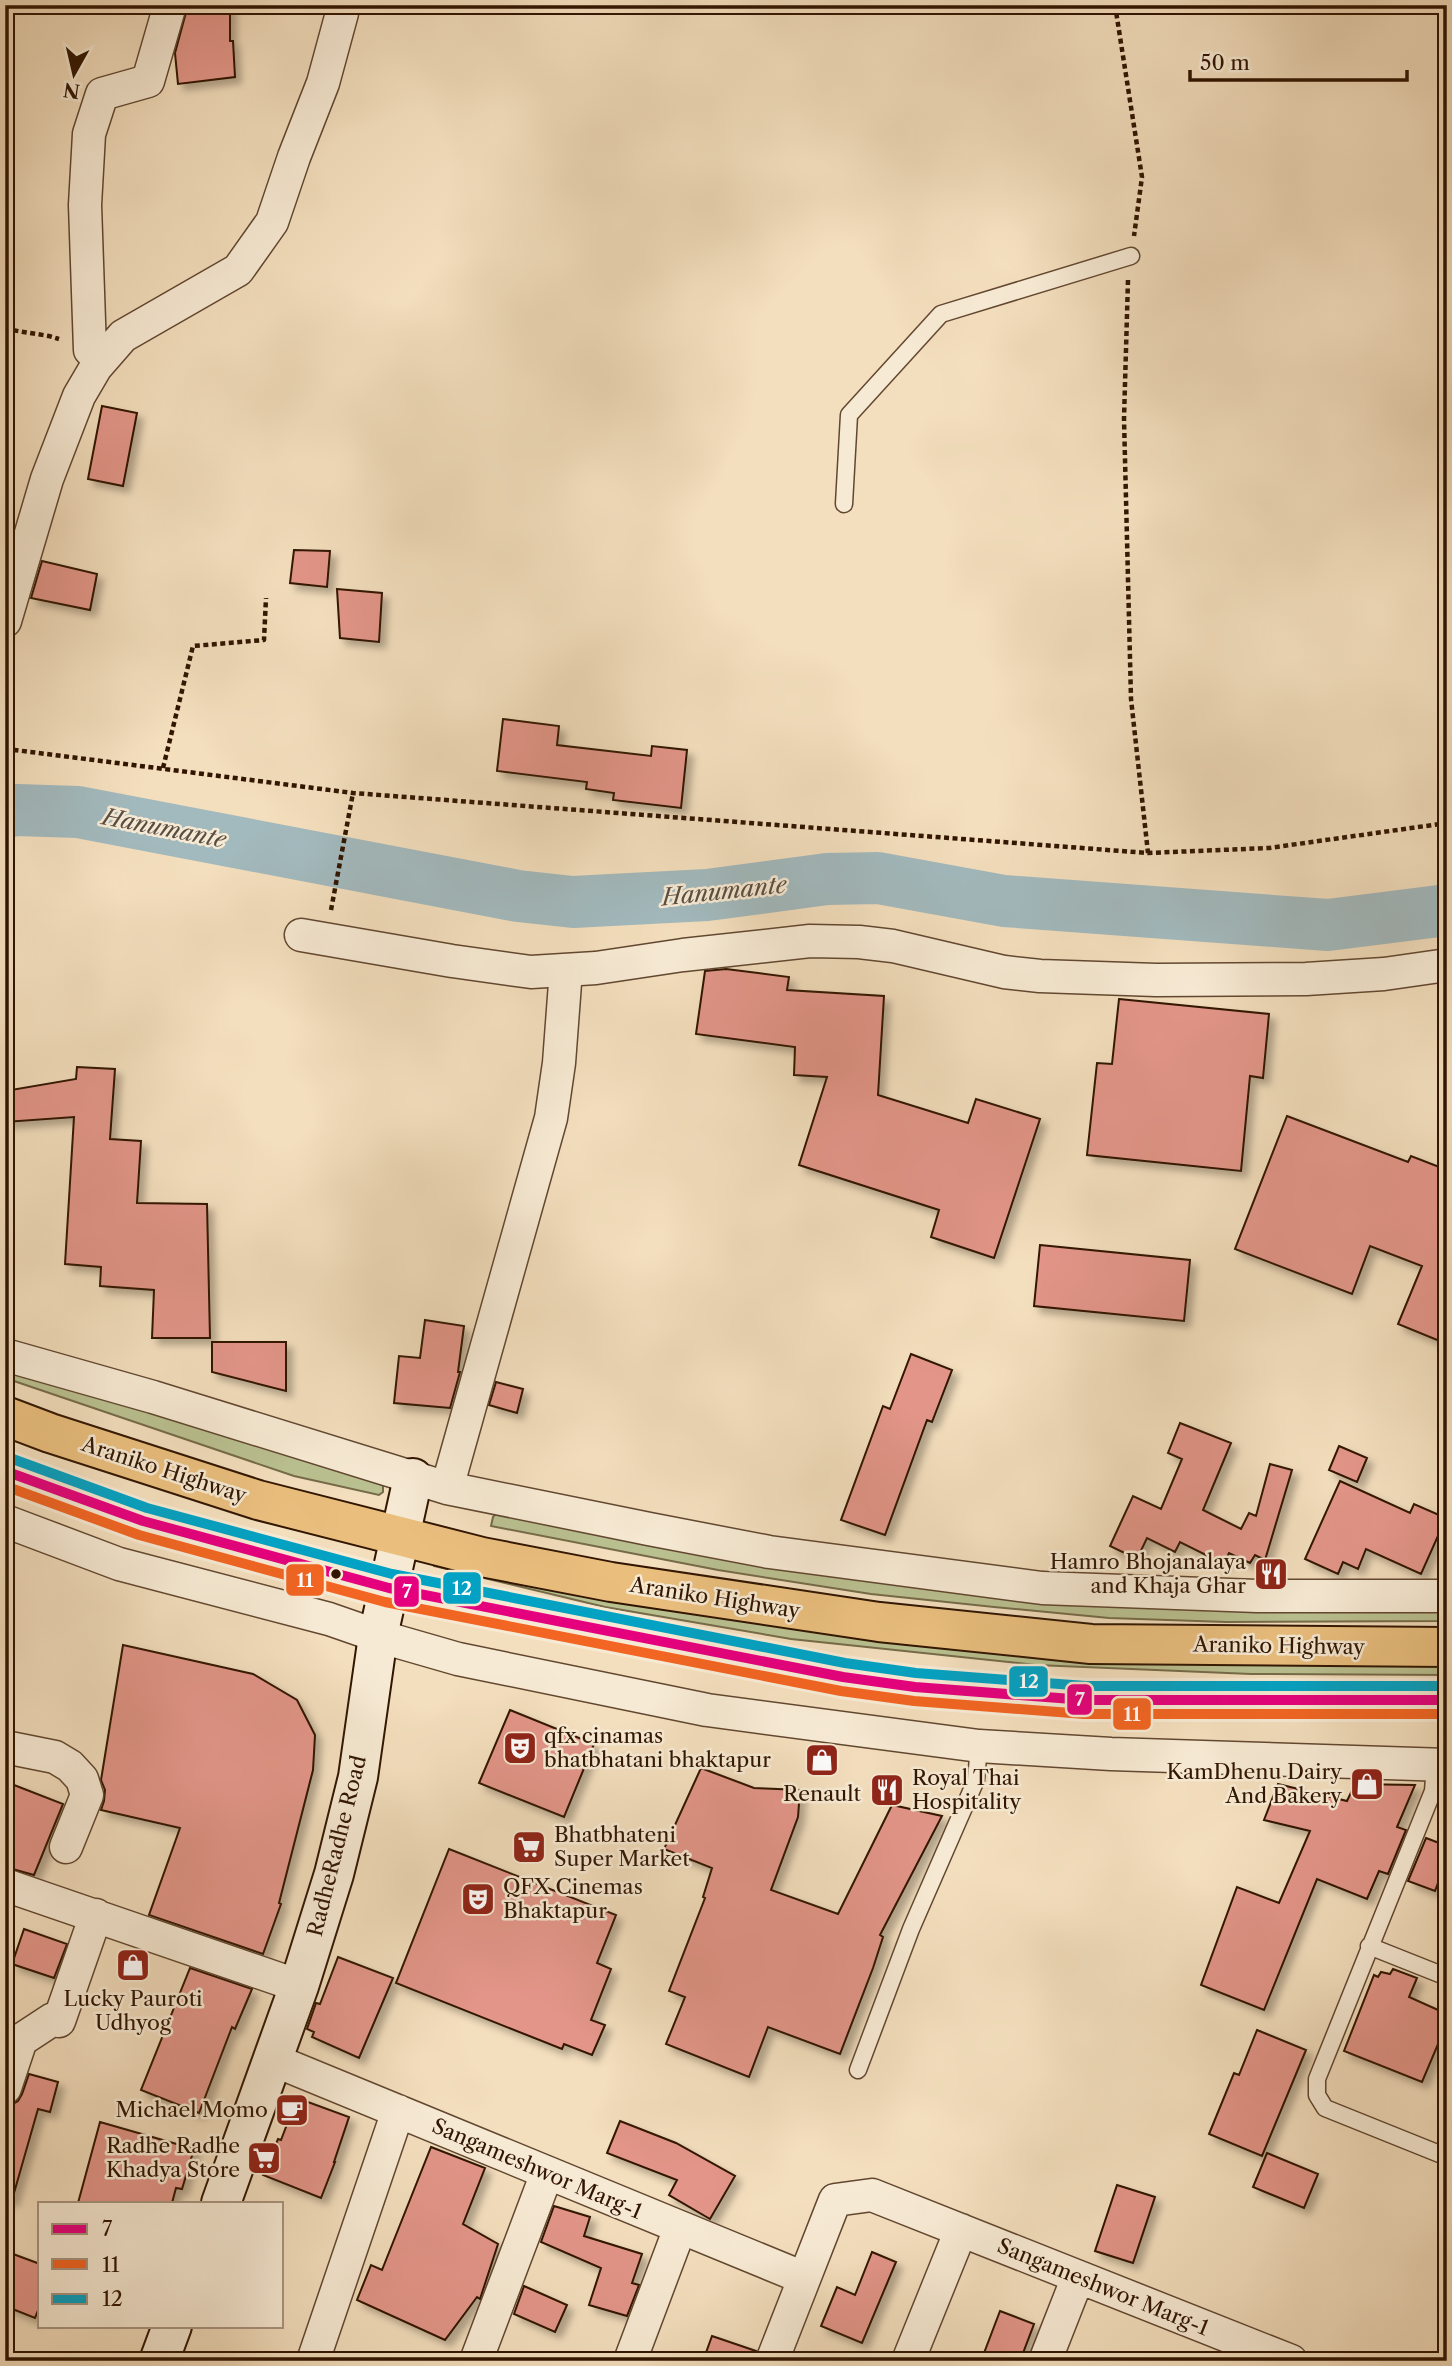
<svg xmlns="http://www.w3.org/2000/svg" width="1452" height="2366" viewBox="0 0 1452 2366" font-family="'Libre Caslon Text',serif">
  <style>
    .green { fill: #bac191; stroke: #766b49; stroke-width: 2 }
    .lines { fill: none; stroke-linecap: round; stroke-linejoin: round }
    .river { stroke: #a2b9bd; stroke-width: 52 }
    .building { fill: #e29588; stroke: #311501; stroke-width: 2; filter: url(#shadow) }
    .lane-casing { stroke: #624730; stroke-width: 19 }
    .street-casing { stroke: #624730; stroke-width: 35 }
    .secondary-casing { stroke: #311501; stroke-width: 42 }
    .highway-casing { stroke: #311501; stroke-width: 42 }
    .path { stroke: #311501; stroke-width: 4.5; stroke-dasharray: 5 3.5; stroke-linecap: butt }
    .lane { stroke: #f7ead4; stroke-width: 16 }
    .street { stroke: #f7ead4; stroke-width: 32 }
    .secondary { stroke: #f7ead4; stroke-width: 38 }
    .highway { stroke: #eabf7e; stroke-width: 38 }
    .bus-1-casing { stroke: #f7ead4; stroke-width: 16 }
    .bus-2-casing { stroke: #f7ead4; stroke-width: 16 }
    .bus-3-casing { stroke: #f7ead4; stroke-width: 16 }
    .bus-1 { stroke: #e5007d; stroke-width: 10 }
    .bus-2 { stroke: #f26522; stroke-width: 10 }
    .bus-3 { stroke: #02a2c4; stroke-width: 10 }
    .bus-dot { fill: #311501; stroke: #f7ead4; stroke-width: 2.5 }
    .labels { text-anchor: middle; stroke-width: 5; stroke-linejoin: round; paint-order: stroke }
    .street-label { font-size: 21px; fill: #311501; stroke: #f7ead4 }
    .poi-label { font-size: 21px; fill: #311501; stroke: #f7ead4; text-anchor: end }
    .water-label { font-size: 23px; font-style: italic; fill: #594e43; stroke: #f7ead4 }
    .line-badge { stroke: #f7ead4; stroke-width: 2.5 }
    .badge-label { font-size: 19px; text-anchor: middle; font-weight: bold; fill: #fff }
  </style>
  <defs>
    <filter id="shadow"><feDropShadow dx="6" dy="6" stdDeviation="3.5" flood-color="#0004"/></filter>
  </defs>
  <rect width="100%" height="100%" fill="#f3debd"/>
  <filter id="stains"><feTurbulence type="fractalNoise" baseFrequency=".00286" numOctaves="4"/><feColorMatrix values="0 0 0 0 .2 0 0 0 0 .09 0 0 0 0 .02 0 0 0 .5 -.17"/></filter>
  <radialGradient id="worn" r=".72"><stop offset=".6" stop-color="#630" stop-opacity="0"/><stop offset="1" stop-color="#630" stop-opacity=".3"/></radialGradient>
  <path class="green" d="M5 1367 135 1404 383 1485V1492L379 1495 294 1476 5 1378Z
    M498 1511 722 1556 1447 1611V1621L1226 1622 1109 1618 994 1607 871 1594 718 1570 491 1526 493 1517Z
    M435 1557 642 1600 1447 1660V1675L1251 1674 1036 1665 791 1639 605 1607 434 1566Z"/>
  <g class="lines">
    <path class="river" d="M5 812 17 810 78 812 518 896 573 902 707 895 827 879 878 878 1004 901 1328 925 1447 910"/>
  </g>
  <path class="building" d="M188 5H230V41H233L235 77 178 84 175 53Z
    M102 406 137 413 123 486 88 479Z
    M294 550 330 551 327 587 290 583Z
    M42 561 97 574 90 610 31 598Z
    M337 589 382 593 379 642 340 638Z
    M503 719 559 726 557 745 651 756 652 746 687 750 681 808 613 800 614 793 586 789 587 782 497 771Z
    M726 969 789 977 787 990 884 996 878 1095 968 1123 976 1099 1040 1119 994 1258 931 1237 939 1210 799 1165 827 1077 794 1075 795 1047 696 1034 705 971Z
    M1119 999 1269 1014 1263 1078 1250 1076 1241 1171 1087 1155 1097 1063 1112 1064Z
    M77 1067 115 1069 110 1139 141 1141 137 1203 207 1204 210 1338H152L154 1290 100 1286 101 1267 65 1264 74 1117 5 1122V1091L76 1079Z
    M1287 1116 1408 1162 1411 1156 1447 1170V1344L1398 1324 1422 1266 1370 1246 1352 1294 1235 1249Z
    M1040 1245 1190 1260 1184 1321 1034 1306Z
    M425 1320 464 1326 458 1372H460L450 1408 394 1403 399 1356 420 1358Z
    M212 1342H286V1391L212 1372Z
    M911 1354 952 1370 932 1422 927 1420 885 1535 841 1520 883 1406 890 1409Z
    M496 1382 523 1389 517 1413 489 1405Z
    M1180 1423 1231 1443 1203 1510 1241 1529 1249 1513 1256 1516 1270 1464 1292 1470 1265 1560 1255 1555 1250 1563 1229 1553 1224 1564 1180 1542 1175 1552 1147 1538 1137 1559 1110 1546 1133 1496 1161 1509 1182 1459 1168 1453Z
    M1339 1446 1367 1458 1357 1482 1329 1470Z
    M1340 1481 1410 1513 1414 1504 1446 1518 1421 1574 1366 1549 1358 1569 1343 1562 1338 1574 1305 1559Z
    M123 1645 253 1674 297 1700 315 1735 313 1770 279 1903 281 1904 263 1954 149 1915 180 1828 101 1810 104 1801 105 1790 101 1780Z
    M510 1710 594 1744 564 1817 479 1783Z
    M701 1768 754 1788 800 1790 798 1817 771 1890 838 1914 892 1805 942 1816 880 1935 883 1937 873 1968 840 2054 768 2027 749 2077 666 2044 685 1997 669 1991 705 1898 703 1897 712 1868 664 1849Z
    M1278 1784 1347 1801 1355 1784 1415 1785 1397 1827 1406 1830 1388 1874 1379 1871 1367 1899 1317 1879 1264 2010 1201 1985 1237 1887 1279 1903 1310 1831 1264 1820Z
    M14 1785 63 1804 34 1875 5 1867V1806Z
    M1426 1838 1447 1846V1859L1435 1891 1408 1881Z
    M449 1849 616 1915 597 1963 611 1969 591 2020 605 2025 592 2055 564 2044 562 2049 396 1983Z
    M24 1929 67 1944 54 1978 12 1964Z
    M338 1957 393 1978 359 2058 312 2037 314 2032 307 2029 316 2003 320 2004Z
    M190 1968 252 1989 235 2029 232 2027 199 2113 141 2090Z
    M1393 1969 1417 1978 1409 1997 1447 2014V2023L1422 2082 1344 2051 1374 1975 1378 1977 1381 1972 1390 1974Z
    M1257 2030 1306 2050 1262 2156 1209 2134 1234 2073 1239 2075Z
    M29 2074 58 2082 50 2112 38 2109 12 2200H5V2124L11 2105 18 2101 22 2094Z
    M297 2098 349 2117 334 2162H335L321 2198 263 2175 278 2139 281 2140Z
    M620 2121 676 2143 735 2176 710 2219 669 2195 677 2180 607 2153Z
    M100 2122 194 2149 182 2189 176 2188 172 2203H78Z
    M431 2147 485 2168 463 2224 498 2244 480 2299 477 2297 445 2340 357 2300 371 2265 382 2270Z
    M1267 2153 1318 2174 1304 2208 1253 2187Z
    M1117 2185 1155 2197 1133 2263 1095 2251Z
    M554 2206 590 2217 584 2236 642 2254 632 2283 639 2285 627 2316 589 2305 601 2268 541 2242Z
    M5 2251 40 2264V2305L35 2318 5 2306Z
    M872 2252 896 2262 862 2343 821 2326 837 2287 855 2295Z
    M524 2286 567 2305 555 2332 514 2314Z
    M1000 2311 1034 2324 1020 2361H981Z
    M712 2336 756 2351 754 2361H703Z"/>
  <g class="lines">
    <g class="lane-casing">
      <path id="lane" d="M844 504 849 415 941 314 1131 256
        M1435 1765 1433 1791 1317 2079V2095L1325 2108 1447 2157
        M1369 1946 1447 1977
        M858 2070 911 1929 976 1780 979 1746"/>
    </g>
    <g class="street-casing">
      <path id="street" d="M90 350 85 205 89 134 102 94 148 81 170 5
        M5 621 47 479 79 396 96 367 123 336 238 270 272 222 294 157 323 83 342 13V5
        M301 935 452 961 531 972 596 968 683 955 810 941 859 942 893 946 1004 972 1040 976 1156 980 1306 979 1384 974 1447 965
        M5 1355 153 1397 447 1488 649 1529 769 1552 1042 1588 1257 1596H1447
        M447 1488 551 1118 559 1063 566 970
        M5 1521 119 1564 329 1619 378 1636 458 1659 707 1710 979 1746 1111 1754 1447 1765
        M5 1747 55 1757 70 1766 82 1779 87 1795 66 1847
        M5 1885 299 1986
        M271 2059 804 2278
        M5 2088 21 2040 53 2019 59 2021 96 1915
        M313 2361 398 2111
        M476 2361 547 2173
        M630 2361 680 2228
        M772 2361 835 2200 872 2195 1291 2361
        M908 2361 961 2230
        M1045 2361 1078 2277"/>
    </g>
    <g class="secondary-casing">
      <path id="secondary" d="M221 2203 299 1986 334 1874 358 1777 378 1636 413 1478
        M159 2361 172 2326"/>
    </g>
    <g class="highway-casing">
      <path id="highway" d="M5 1416 50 1433 258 1500 482 1557 611 1582 879 1622 1091 1644 1447 1647
        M5 1471 143 1521 389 1588 843 1677 915 1687 1085 1700H1447"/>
    </g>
    <path class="path" d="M1115 5 1142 177 1134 236
      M1128 280 1124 419 1131 699 1148 853
      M5 329 49 336 59 339
      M5 751 15 750 353 793 1148 853 1269 848 1447 823
      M163 768 193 646 264 640 266 598
      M331 910 353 793"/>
    <use href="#lane" class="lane"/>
    <use href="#street" class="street"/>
    <use href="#secondary" class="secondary"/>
    <use href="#highway" class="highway"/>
    <g class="bus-1-casing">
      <path id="bus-1" d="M5 1471 143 1521 389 1588 843 1677 915 1687 1085 1700H1447"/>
    </g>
    <g class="bus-2-casing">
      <path id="bus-2" d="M5 1486 139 1535 385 1602 841 1691 914 1701 1084 1714H1447"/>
    </g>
    <g class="bus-3-casing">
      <path id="bus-3" d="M10 1458 147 1508 392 1574 845 1663 916 1673 1086 1686H1447"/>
    </g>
    <use href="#bus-1" class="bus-1"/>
    <use href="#bus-2" class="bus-2"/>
    <use href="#bus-3" class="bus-3"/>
  </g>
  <defs>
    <g id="restaurant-square" transform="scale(1.75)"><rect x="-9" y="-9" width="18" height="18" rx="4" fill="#8f2418" stroke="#f7ead4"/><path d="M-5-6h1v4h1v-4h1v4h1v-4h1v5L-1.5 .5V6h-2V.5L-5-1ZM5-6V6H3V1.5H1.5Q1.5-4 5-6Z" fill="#fff"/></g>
    <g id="theatre-square" transform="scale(1.75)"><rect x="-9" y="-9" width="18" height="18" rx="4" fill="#8f2418" stroke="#f7ead4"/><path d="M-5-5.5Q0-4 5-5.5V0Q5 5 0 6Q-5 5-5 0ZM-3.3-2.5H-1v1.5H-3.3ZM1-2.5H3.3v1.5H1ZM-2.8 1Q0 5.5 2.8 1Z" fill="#fff"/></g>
    <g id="shop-square" transform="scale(1.75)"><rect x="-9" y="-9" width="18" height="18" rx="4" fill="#8f2418" stroke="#f7ead4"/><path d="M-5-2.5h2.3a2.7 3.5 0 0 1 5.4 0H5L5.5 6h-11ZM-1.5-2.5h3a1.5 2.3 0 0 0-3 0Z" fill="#fff"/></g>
    <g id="supermarket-square" transform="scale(1.75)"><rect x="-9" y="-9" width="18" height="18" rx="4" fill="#8f2418" stroke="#f7ead4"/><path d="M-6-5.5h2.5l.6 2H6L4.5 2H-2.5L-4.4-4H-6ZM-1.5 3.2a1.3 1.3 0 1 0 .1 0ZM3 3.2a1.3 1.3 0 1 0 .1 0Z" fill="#fff"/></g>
    <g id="cafe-square" transform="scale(1.75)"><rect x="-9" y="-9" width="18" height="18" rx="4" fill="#8f2418" stroke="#f7ead4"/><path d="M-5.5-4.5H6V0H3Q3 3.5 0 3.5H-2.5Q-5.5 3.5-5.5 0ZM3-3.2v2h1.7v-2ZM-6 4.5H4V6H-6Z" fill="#fff"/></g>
  </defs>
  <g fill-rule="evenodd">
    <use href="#restaurant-square" x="1271" y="1574"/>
    <use href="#theatre-square" x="520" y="1748"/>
    <use href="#shop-square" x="822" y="1760"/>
    <use href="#shop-square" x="1367" y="1784"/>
    <use href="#restaurant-square" x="887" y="1790"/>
    <use href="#supermarket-square" x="529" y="1847"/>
    <use href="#theatre-square" x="478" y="1899"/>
    <use href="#shop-square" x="133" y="1965"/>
    <use href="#cafe-square" x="292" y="2110"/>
    <use href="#supermarket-square" x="264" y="2158"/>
  </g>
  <circle class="bus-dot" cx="336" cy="1574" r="6"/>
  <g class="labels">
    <g class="street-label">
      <text transform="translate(164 1470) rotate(18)" y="7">Araniko Highway</text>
      <text transform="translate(715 1598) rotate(9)" y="7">Araniko Highway</text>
      <text transform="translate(1279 1646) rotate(1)" y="7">Araniko Highway</text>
      <text transform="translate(337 1846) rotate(-76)" y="7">RadheRadhe Road</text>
      <text transform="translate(537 2169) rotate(23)" y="7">Sangameshwor Marg-1</text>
      <text transform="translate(1103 2287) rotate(22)" y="7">Sangameshwor Marg-1</text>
    </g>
    <g class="poi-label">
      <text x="1246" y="1569">Hamro Bhojanalaya<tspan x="1246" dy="24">and Khaja Ghar</tspan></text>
      <text x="544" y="1743" text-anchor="start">qfx cinamas<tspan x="544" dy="24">bhatbhatani bhaktapur</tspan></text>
      <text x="1342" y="1779">KamDhenu Dairy<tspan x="1342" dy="24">And Bakery</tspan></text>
      <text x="912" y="1785" text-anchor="start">Royal Thai<tspan x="912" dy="24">Hospitality</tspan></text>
      <text x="822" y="1801" text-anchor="middle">Renault</text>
      <text x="554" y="1842" text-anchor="start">Bhatbhateni<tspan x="554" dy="24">Super Market</tspan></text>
      <text x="503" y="1894" text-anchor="start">QFX Cinemas<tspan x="503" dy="24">Bhaktapur</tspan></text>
      <text x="133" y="2006" text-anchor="middle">Lucky Pauroti<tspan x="133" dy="24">Udhyog</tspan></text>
      <text x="268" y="2117">Michael Momo</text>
      <text x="240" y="2153">Radhe Radhe<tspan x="240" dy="24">Khadya Store</tspan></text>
    </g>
    <g class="water-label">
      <text transform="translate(164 828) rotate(11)" y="8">Hanumante</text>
      <text transform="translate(724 891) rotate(-6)" y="8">Hanumante</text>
    </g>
  </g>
  <g class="line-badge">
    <rect x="285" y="1563" width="40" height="34" rx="7" fill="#f26522"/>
    <rect x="442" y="1571" width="40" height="34" rx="7" fill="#02a2c4"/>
    <rect x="393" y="1575" width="27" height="33" rx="7" fill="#e5007d"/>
    <rect x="1008" y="1665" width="41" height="33" rx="7" fill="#02a2c4"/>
    <rect x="1066" y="1683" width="27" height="33" rx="7" fill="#e5007d"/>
    <rect x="1112" y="1697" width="40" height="34" rx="7" fill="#f26522"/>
  </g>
  <g class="badge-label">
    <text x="305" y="1587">11</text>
    <text x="462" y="1595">12</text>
    <text x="407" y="1598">7</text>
    <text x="1029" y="1688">12</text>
    <text x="1080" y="1706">7</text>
    <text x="1132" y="1721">11</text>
  </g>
  <rect width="1452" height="2366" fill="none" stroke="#f3debd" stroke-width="28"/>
  <rect x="7" y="7" width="1438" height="2352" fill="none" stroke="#311501" stroke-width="3.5"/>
  <rect x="14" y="14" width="1424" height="2338" fill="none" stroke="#311501" stroke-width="2"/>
  <rect x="38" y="2202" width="245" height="126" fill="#f7ead4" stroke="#a89580" stroke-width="2"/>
  <rect x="52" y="2224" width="35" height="10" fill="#e5007d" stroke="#a89580" stroke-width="2"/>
  <text x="102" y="2236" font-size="21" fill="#311501">7</text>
  <rect x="52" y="2259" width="35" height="10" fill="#f26522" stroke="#a89580" stroke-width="2"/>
  <text x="102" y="2272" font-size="21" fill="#311501">11</text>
  <rect x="52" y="2294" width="35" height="10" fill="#02a2c4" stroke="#a89580" stroke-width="2"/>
  <text x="102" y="2306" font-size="21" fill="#311501">12</text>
  <g transform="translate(74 74) rotate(188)" stroke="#f7ead4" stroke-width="5" paint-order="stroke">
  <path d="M0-5L12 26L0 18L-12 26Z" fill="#311501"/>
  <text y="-10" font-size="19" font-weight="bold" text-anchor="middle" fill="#311501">N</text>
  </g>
  <path d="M1190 70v10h217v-10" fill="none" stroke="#311501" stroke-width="3.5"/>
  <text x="1200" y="70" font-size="21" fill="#311501" stroke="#f7ead4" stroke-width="5" paint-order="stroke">50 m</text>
  <rect width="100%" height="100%" filter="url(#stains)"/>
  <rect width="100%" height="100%" fill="url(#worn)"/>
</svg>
